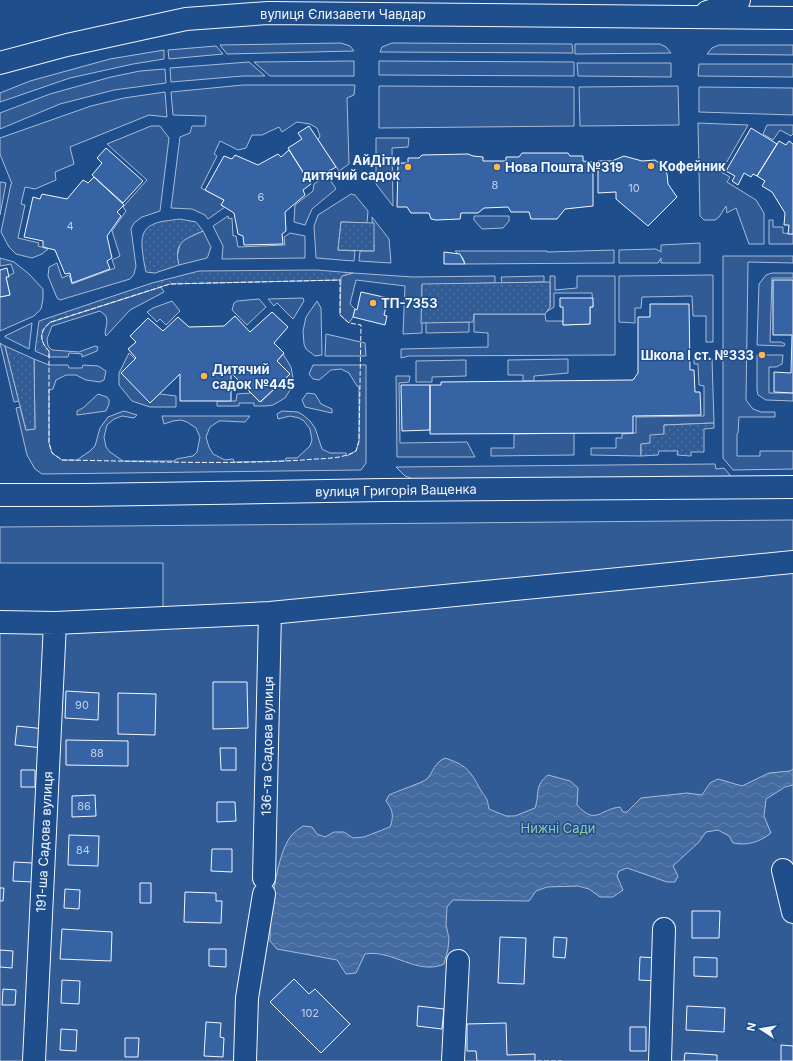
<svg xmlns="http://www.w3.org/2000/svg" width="793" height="1061" viewBox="0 0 793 1061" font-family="Inter,sans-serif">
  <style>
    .built { fill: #305b95; stroke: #a8bbd7 }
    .park { fill: url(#park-dots); stroke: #a8bbd7 }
    .water { fill: url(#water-waves); stroke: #a8bbd7 }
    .building { fill: #3563a3; stroke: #f2f6ff }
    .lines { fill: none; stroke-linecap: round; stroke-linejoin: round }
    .minor-casing { stroke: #f2f6ff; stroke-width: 24 }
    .minor { stroke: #1f4e8c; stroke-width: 22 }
    .fence { stroke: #f2f6ff; stroke-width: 1; stroke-dasharray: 5 2; stroke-linecap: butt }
    .poi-dot { fill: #ffb74d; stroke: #1f4e8c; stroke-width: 1.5 }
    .labels { text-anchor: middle; stroke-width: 3; stroke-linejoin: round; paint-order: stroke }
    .number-label { font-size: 11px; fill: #c3d1e8 }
    .street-label { font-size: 13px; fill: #f2f6ff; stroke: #1f4e8c }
    .poi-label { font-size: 13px; font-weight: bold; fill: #f2f6ff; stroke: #1f4e8c; text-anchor: start }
    .park-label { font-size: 13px; fill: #97c8a6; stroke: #1f4e8c }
  </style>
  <defs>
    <pattern id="park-dots" width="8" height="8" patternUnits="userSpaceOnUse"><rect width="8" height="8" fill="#305b95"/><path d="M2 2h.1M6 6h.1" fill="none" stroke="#4e73a5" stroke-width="1.8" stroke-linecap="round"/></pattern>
    <pattern id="water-waves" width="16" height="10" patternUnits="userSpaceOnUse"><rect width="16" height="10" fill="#446ba0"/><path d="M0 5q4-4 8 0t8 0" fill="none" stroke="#5f81ae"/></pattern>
  </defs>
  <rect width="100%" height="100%" fill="#1f4e8c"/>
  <path class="built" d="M341 43 350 46 354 51 227 54 220 45Z
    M392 43 572 44 573 53 380 52 382 47Z
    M575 44H660L666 47 671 53 575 54Z
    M719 45H793V55L707 54 712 48Z
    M216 46 223 54 169 59 168 50Z
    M164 50V59L133 64 70 78 0 102V93L30 81 110 59Z
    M354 61V76H270L254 62Z
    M379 61 574 62V76L379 75Z
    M249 62 265 76H243L171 82 170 68Z
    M577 63H671V77L578 76Z
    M699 64H793V77L698 76Z
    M165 69 166 83 114 90 60 104 0 129V113L50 94 111 77 140 71Z
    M243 85H355L354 95 347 98 349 164 339 171 318 140 320 136 317 128 310 124 297 122 282 132 279 127 262 135H252L246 148 238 150 220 141 214 154 217 156 201 188 224 200 221 205 225 207 208 219 205 215 192 209 171 208 180 137 190 133 192 126H205L206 116 173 115 171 92Z
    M379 86 574 87V126L379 128Z
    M678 86 679 125 580 126 579 87Z
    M699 87 793 88V115L699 112Z
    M165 92 167 117 149 115 70 147 74 164 55 172 56 180 35 189 25 187 21 204 25 205 18 238 39 243 38 246 48 249 42 254 32 258 16 254 9 247 1 232 11 184H12L0 154V138L91 106 124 98Z
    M698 123 748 125 721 172 730 177 727 182 756 200 764 213V244H749L736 208 727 213 726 206 719 217 715 220H704L700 216Z
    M767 125H793V134L791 136 780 130 773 140 763 134Z
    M151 126H160L169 138 160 211 142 217 134 223 131 229 136 266 134 274 130 279 60 300 57 298 48 276 49 267 57 263 62 278 69 275 72 284 115 268 112 260 120 256 112 231 126 211 123 207 147 180 107 144Z
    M376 138H409L408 147 392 148 393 206 376 184Z
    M327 175 336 189 312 209 305 225 294 222 295 205 313 191 314 184Z
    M0 182 6 183 0 215Z
    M351 194 355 195 368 211 367 223 341 222 338 250 355 251 354 261 316 258 314 226 318 215Z
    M228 216 229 219 232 218 233 236H236L238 247 285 245 284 237 290 233 305 236V258L222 259 223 246 213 226Z
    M474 216H509V221L503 228 482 229 474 220Z
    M372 217 389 239 391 263 359 261 360 251H374Z
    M769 220H773V227H783V233L793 234V244H769Z
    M203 231 211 247 208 256 207 258 179 265 177 257 180 244 183 240Z
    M700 243V263H661V258L658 263H619V250L656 249 661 252V245Z
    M614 250V263L465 264 463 258 455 251H547V252Z
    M723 256H793V263L748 262 746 400 753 409 761 412H775V417H739L738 433 737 434V456H760V451H793V469L733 470 723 458Z
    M0 258 14 262 29 274 43 289V299L41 309 34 316 0 331V297L10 295 6 277 14 273 11 264 0 266Z
    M353 273 413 277 495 276V283L422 285V333L403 334 405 286 356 280 350 304 355 309 353 317 349 323 340 315 341 276Z
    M772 273H793V278H772L770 342H781L785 344 784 346 757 345 759 284 766 275Z
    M713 275V342H706V316H693L692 296 642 297 641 308H635V323L619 322V276Z
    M544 276V282L502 283 501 277Z
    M550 276H555V290L577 288V276H615V355L409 356 401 358V349L488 347V333L474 332V314H545L546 321H563V325L590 324V307H593L592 293H554V307L546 312 550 307Z
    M161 287 164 292 130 310 106 336 105 333 107 322 106 316 100 311 52 326 47 339 48 346 52 350 79 352 95 346 98 347 97 351 82 357V354L69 353 68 357H49V351L42 345 41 336 44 326 51 322Z
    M303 298 304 301 293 319 277 303 274 306 268 299Z
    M259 299 266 307 247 325 232 310 234 303 237 301Z
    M172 301 180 311 166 325 160 319 157 322 147 312 153 308Z
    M317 301 321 308 322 355 315 356 306 349 304 344 303 331 306 317Z
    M426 322H469V332L426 333Z
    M32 323 29 349 5 337V336Z
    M326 334 365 343 366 356H325Z
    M0 343 5 346 19 401 14 402Z
    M129 353 135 359 121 373 160 394 176 396V407H150L132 401 119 385V373Z
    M283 354 291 367 293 378 290 390 285 398 273 405 265 406H254V403H239V406H217V401H236L237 394 251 393 261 402 290 374 277 361Z
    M757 355H783L782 364 776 367H769V393H793V401L766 400 758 395 757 390Z
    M34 359 49 365H68L69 368H82L83 365 98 366 106 371 104 380 100 382 86 380 76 375H66L56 380 53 389 49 390V443L52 453 62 460H77L90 451 95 446 100 428 108 417 124 411 137 415 134 418 122 416 114 419 107 425 104 437 106 447 110 452 123 461H175L176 459 193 456 197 452 200 437 196 428 187 422 181 420 173 421 164 424 162 416H250L245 422 224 421H219L210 427 206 437 209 447 213 454 225 460 233 459 234 462 285 461 286 458H297L310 446 312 440 310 429 304 421 299 418 290 416 278 419 277 414 282 411 298 412 303 415 310 421 315 428 322 449 330 453H346L347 456 356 451 359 441V387L357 386 349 373 341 369 331 370 319 380 313 379 309 374 313 365H366V463L361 470 42 474 35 469 27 455 16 408 20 407 26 430 35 429Z
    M568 359V373L534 376V381H523V375H508V360Z
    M694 359H712L714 423 664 425V434L650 443 641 444V456L591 455V448H616V438H622V434L636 433V417L704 416V386L699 385 698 364H694Z
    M466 360V376L432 377V382H416V361Z
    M396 376H410L409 382 399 383 400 443 467 442 475 457H397Z
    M307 393 315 394 321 404 332 409V413L305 407 302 400Z
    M98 394 107 397 109 400V404L106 411 77 415V411L83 408Z
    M574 433V455L491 456V448H514V434Z
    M715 464 716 469 724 468 730 475 728 481 413 479 405 476 396 467Z
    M793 520V552L277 606 163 609V563H0V527Z
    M793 569V1061H0V629Z"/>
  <path class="park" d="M180 219 196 222 203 231C185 239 173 242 179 265L155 273 146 272C144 264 143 256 142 247 140 221 160 222 180 219Z
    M341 222 374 223V251L338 250Z
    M317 270 353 273 342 276 340 280 170 284 51 322C39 330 39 341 49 351V357L35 351 39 321 152 283 199 271Z
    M550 282V307L545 314H474L473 322 421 323 422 284Z
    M5 346 34 359 35 429 26 430Z
    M714 423V428L704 429V452H691V456L677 455 678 451H659L658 455 641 456V444L650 443V435L664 434V425Z"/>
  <path class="water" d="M445 758C466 765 470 770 480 789 486 799 487 796 489 809L506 816H515L535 808C540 793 534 786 548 775L570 781 578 788 577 805C596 826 600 809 620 807L623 812H627L641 798 687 793 702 795 710 783 718 779 742 786 769 773 790 771 793 769V785L785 787 766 799 764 816 771 833C760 842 747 846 733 843L729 836 718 830 706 832 699 842 673 866 678 876 675 882H667L627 868 619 871 617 876 623 890 613 897H600L589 889 578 886 547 887 536 891 529 901 453 900 447 907 446 925 449 938 448 949 444 964C418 976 392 949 365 954L356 973 346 974 337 960 277 949 270 941C270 914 275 857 291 836 294 832 299 829 303 826L312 827 317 834 325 837 334 832H344L353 838 364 837 390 827C394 816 393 810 386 801L389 795C397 791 422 783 427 779 434 771 434 763 445 758Z"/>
  <path class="building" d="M309 126 336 167 309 182 288 148 302 139 298 133Z
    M751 128 777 144 757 176 753 174 751 177 744 173 738 185 732 181 735 176 726 171Z
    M779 141 786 145 789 141 793 144V234H788L789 225H784L785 213 772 192 762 186 765 181 757 176Z
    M106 148 143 181 123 203 92 175 102 163 97 158Z
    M289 150 311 184 303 190 305 195 285 212 286 231 282 234 283 244 244 245 243 236 238 234 234 213 221 205 224 200 205 190 224 156 232 159 235 155 258 165 278 154 281 157Z
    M522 153H568L570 156H583V161L593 162V206L565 209 557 219H531L529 212H511L508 207 484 208 478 213H461L460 219 436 220 431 219 429 213H411L407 207H397L398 163H408V158H419L422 155 468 154 473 156 483 157V161H506V157H519Z
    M624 156 642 161 655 160 663 166 667 174 668 184 677 197 648 226 616 199V192L598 193V161H612Z
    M94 177 124 205 117 212 121 216 107 236 112 258 107 261 110 269 72 283 70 273 65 274 55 250 43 247V241L24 237 33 197 40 199 42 194 67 199 83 180 88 183Z
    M444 252 460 254 465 264H444Z
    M7 268 9 277H6L10 295 0 297V270Z
    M773 280H793V393L774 392V372L791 373 792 335H773Z
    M361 292 388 298 384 315 387 316 385 325 353 317 355 309 357 310Z
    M560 298H593V307H590V324L563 325V307H560Z
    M650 304H689L690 370H694L695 392H700L701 415 633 416V433L430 434V385H441V382L633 380 638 373V317H650Z
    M272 312 288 327 274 343 284 353 277 361 290 374 260 402 231 373V401H180V374L150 403 121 373 136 358 128 349 136 342 130 336 148 318 163 331 178 317 189 327 224 326 235 316 250 332Z
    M401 385H430V430L402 431Z
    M213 682H247L248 728 213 729Z
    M66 691 99 693 98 720 65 718Z
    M118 693 156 694 155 735 118 734Z
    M17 726 45 729 43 748 15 745Z
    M66 740 128 741V766L66 765Z
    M220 748H236V770H221Z
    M21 770H35V787H21Z
    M95 795 96 816 72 817V796Z
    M217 802H235L236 821 217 822Z
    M69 835 99 836 98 866 68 865Z
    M212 849H232V872L211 871Z
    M14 862 33 863 32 882 13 881Z
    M140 883H151V903H140Z
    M0 888H4L3 901H0Z
    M65 889 80 890 79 909 64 908Z
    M185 892 216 893V901H222L221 923 184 922Z
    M692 911H720L719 938H692Z
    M62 929 112 932 111 961 60 959Z
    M500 937 526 938 524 984 498 983Z
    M554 937 567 938 565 958 553 957Z
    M209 949H226V967L209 966Z
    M0 950 13 951 12 968 0 967Z
    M640 957 659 958 658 981 639 980Z
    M694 957 717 958V977L694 976Z
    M294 979 309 994 315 989 350 1024 321 1053 270 1002Z
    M62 980 80 981 79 1004 61 1003Z
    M3 989 16 990 15 1005H2Z
    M418 1006 444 1009 442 1029 417 1026Z
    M687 1006 725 1008 724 1032 686 1030Z
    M206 1022 221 1023 220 1037 224 1038 223 1057 204 1056Z
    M506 1023 507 1055 535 1054V1061H477L476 1051H467V1024Z
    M630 1027H646V1051H630Z
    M61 1029 77 1030 76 1051 60 1050Z
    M125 1038H139L138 1057H125Z
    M781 1045 793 1046V1061H781Z
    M685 1053 717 1055V1061H684Z"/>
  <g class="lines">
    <g class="minor-casing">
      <path id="minor" d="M707 12 727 6 739 0
        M0 63 67 45 186 19 268 13 793 18
        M0 495H85L384 490 793 487
        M0 622 55 623 270 613 793 562
        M783 870 793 912
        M264 878 270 613
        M34 1061 55 623
        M245 1061 247 998 264 894
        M453 1061 458 961
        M660 1061 664 929"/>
    </g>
    <use href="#minor" class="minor"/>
    <path class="fence" d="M340 280V315L349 323 361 325 359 441 356 451C341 460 321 458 303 460 223 465 142 461 62 460L52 453 49 443V351C39 341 39 330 51 322L170 284Z
      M537 1061H562"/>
  </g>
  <g class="poi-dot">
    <circle cx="651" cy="166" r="4"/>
    <circle cx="408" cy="167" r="4"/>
    <circle cx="497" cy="167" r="4"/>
    <circle cx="373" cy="303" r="4"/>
    <circle cx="762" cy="355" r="4"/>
    <circle cx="204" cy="376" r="4"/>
  </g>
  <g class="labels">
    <g class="number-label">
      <text x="495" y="189">8</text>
      <text x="634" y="192">10</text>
      <text x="261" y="201">6</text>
      <text x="70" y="230">4</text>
      <text x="82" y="709">90</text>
      <text x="97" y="757">88</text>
      <text x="84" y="810">86</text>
      <text x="83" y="854">84</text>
      <text x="310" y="1017">102</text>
    </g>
    <g class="street-label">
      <text x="343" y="19">вулиця Єлизавети Чавдар</text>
      <text transform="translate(396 490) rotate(-1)" y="5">вулиця Григорія Ващенка</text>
      <text transform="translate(267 746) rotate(-89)" y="5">136-та Садова вулиця</text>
      <text transform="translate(44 842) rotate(-87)" y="5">191-ша Садова вулиця</text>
    </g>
    <g class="poi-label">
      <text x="400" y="165" text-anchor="end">АйДіти<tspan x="400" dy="15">дитячий садок</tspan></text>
      <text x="659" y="171">Кофейник</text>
      <text x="505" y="172">Нова Пошта №319</text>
      <text x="381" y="308">ТП-7353</text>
      <text x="754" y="360" text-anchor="end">Школа І ст. №333</text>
      <text x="212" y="374">Дитячий<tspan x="212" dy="15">садок №445</tspan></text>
    </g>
    <g class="park-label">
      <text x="558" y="833">Нижні Сади</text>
    </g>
  </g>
  <g transform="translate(761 1029) rotate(282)" stroke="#1f4e8c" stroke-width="3" paint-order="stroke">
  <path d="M0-3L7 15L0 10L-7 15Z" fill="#f2f6ff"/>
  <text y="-6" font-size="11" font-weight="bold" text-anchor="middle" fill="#f2f6ff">N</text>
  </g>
</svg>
